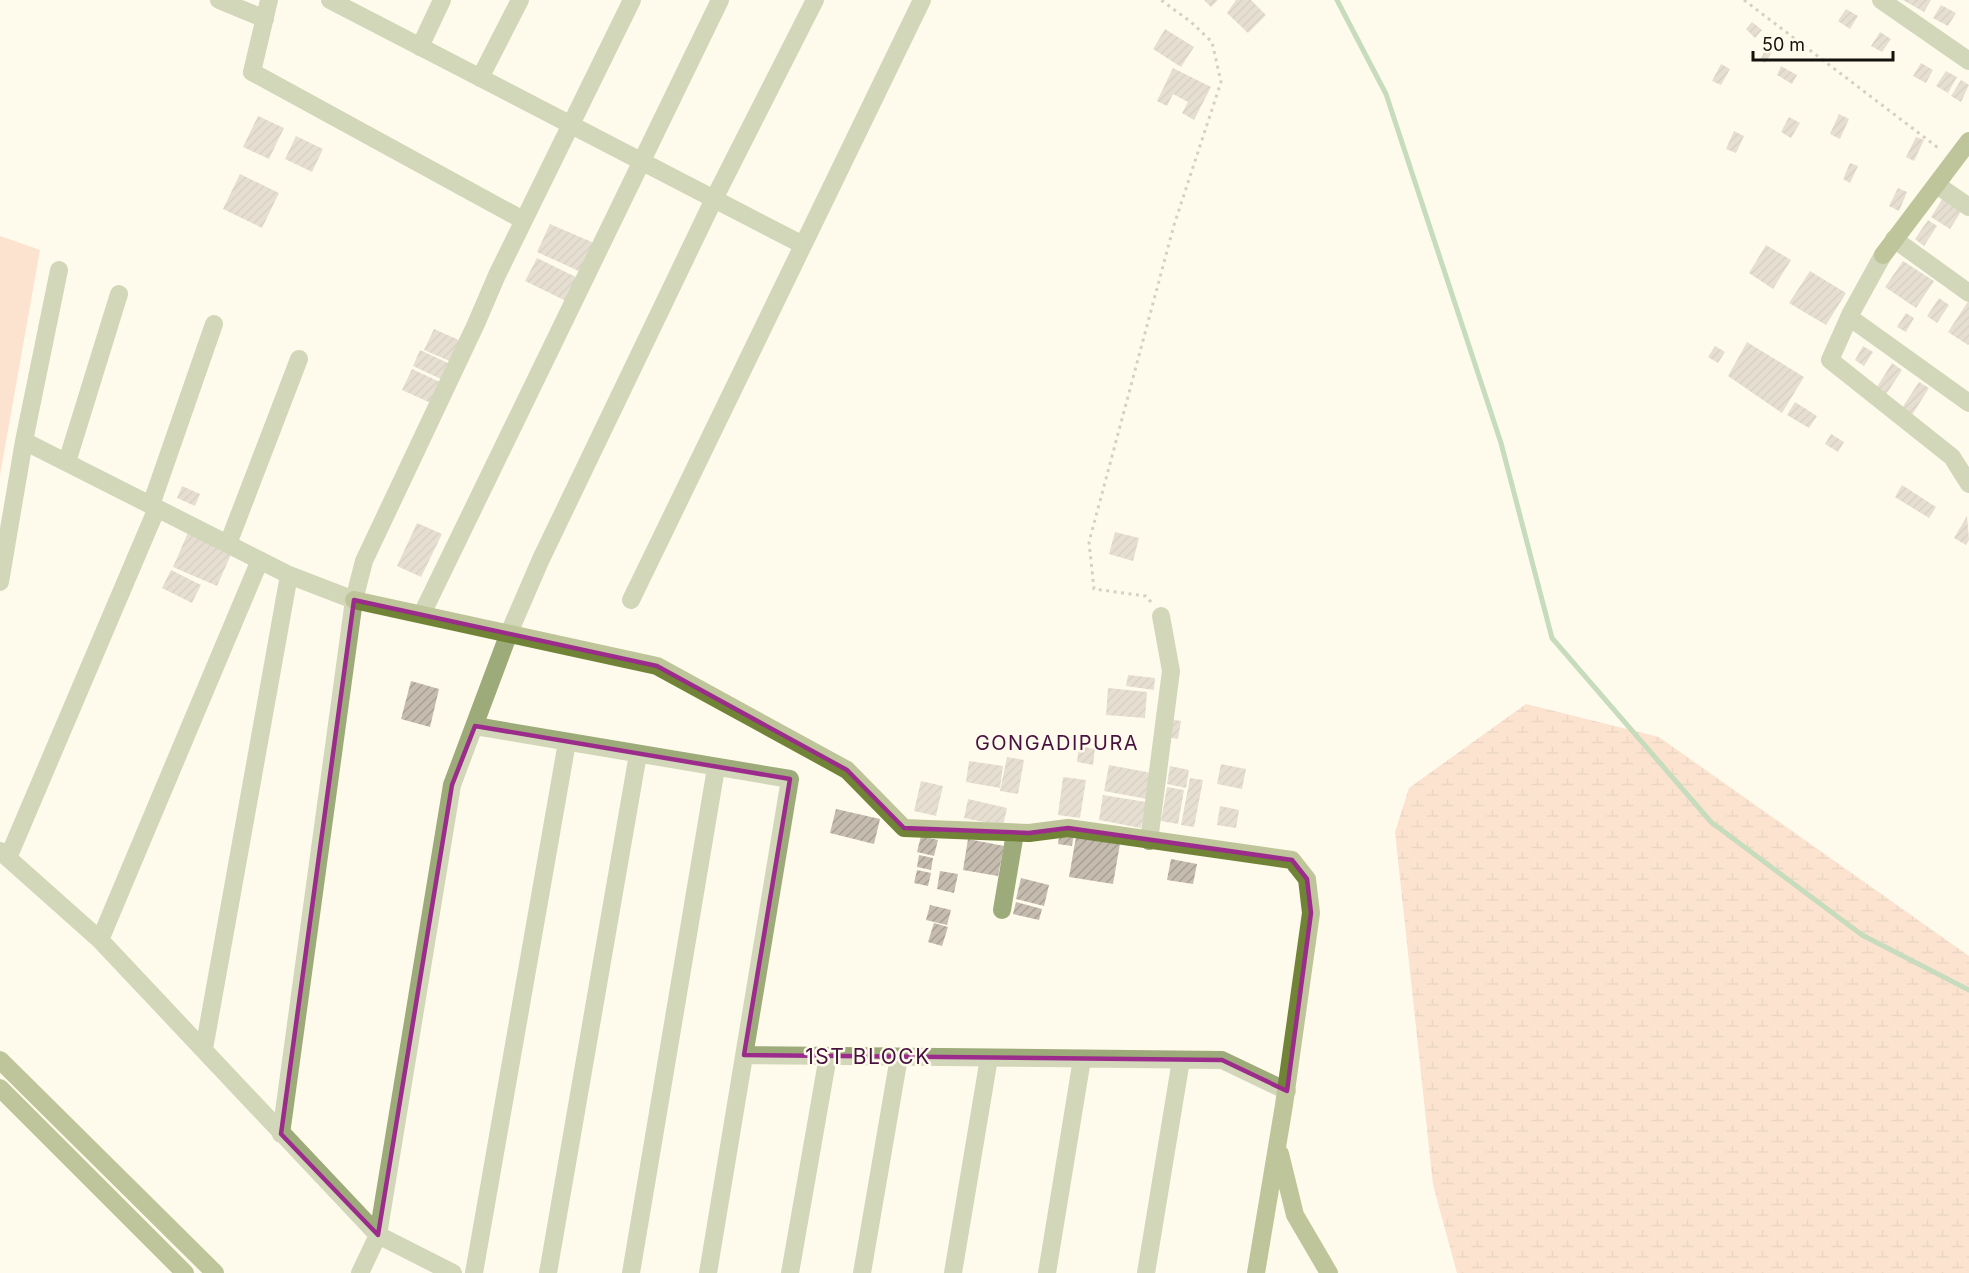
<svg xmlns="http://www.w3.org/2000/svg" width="1969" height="1273" viewBox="0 0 1969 1273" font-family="Inter,sans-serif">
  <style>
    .grass { fill: #f7c5ac }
    .wetland { fill: url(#wetland-marsh) }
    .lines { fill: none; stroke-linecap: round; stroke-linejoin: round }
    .stream { stroke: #81b782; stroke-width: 5 }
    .building { fill: url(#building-hatch) }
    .path { stroke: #a09d92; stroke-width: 3; stroke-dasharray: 3 4.5; stroke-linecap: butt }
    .street { stroke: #9dab7a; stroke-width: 18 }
    .secondary { stroke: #718336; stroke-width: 18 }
    .marked { fill: none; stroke: #9b2c8b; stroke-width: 4.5; stroke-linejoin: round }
    .labels { text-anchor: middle; stroke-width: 5; stroke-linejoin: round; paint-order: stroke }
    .neighbourhood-label { font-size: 20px; letter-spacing: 1.5px; fill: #47123f; stroke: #fffbec }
    .quarter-label { font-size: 21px; letter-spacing: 1.5px; fill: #47123f; stroke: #fffbec }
  </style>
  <defs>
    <pattern id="wetland-marsh" width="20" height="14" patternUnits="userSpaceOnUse" patternTransform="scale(1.5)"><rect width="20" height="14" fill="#f7c5ac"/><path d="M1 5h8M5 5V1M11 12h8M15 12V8" fill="none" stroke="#d3a893"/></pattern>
    <pattern id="building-hatch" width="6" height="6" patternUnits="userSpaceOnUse" patternTransform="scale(1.5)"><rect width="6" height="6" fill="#c5bbaf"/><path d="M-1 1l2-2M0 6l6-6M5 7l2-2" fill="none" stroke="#a8a095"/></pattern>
  </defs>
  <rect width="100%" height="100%" fill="#fffbec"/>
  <path class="grass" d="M0 236 40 250 0 475Z"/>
  <path class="wetland" d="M1526 704 1659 737 1969 956V1273H1457L1433 1185 1395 832 1409 788Z"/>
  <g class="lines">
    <path class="stream" d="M1337 0 1386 94 1501 443 1552 638 1711 822 1862 935 1969 990"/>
  </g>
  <path class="building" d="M1204 0H1218L1211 7Z
    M1236 0H1251L1266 15 1248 33 1227 13Z
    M1903 0H1931L1924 12Z
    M1941 5 1956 13 1948 26 1933 18Z
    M1846 9 1858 16 1850 29 1838 21Z
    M1752 22 1762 30 1755 38 1746 29Z
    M1165 29 1194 47 1181 67 1153 49Z
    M1880 32 1891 39 1882 52 1871 46Z
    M1766 49 1772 52 1765 63 1760 60Z
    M1921 63 1933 70 1926 83 1913 76Z
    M1721 64 1730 69 1721 85 1712 81Z
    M1781 66 1797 75 1792 84 1777 75Z
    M1173 68 1211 87 1194 120 1182 113 1188 102 1173 94 1167 106 1157 101Z
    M1946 71 1957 77 1948 93 1936 86Z
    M1961 80 1969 85 1961 102 1951 96Z
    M1839 114 1849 119 1840 139 1830 134Z
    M258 116 284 128 269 159 243 147Z
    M1789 117 1800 123 1791 138 1781 132Z
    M1734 131 1744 136 1736 153 1726 149Z
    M296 136 323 149 312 172 285 159Z
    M1916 137 1924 140 1914 161 1906 157Z
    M1850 163 1858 166 1850 183 1843 179Z
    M240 174 279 193 262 228 223 209Z
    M1898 188 1907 192 1899 211 1889 206Z
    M1943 198 1962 210 1950 229 1931 217Z
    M1928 220 1937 226 1924 246 1915 239Z
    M550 224 594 243 581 272 537 252Z
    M1766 245 1791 260 1773 289 1749 273Z
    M537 258 580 279 568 302 525 281Z
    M1903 261 1934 281 1916 308 1885 287Z
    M1810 271 1846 293 1826 325 1789 303Z
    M1939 298 1949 305 1937 323 1927 316Z
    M1969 300V344L1968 345 1948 332Z
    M1906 313 1914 318 1906 332 1897 327Z
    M434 329 461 341 452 362 424 350Z
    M1747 342 1804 377 1782 413 1728 376Z
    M1715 346 1725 352 1718 363 1708 357Z
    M1863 346 1873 352 1864 366 1855 360Z
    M420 350 450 364 443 380 413 366Z
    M1892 363 1902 370 1885 396 1875 390Z
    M412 369 442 383 433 404 402 390Z
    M1919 382 1929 388 1912 415 1902 408Z
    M1795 402 1817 416 1809 428 1787 415Z
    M1831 434 1844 442 1838 452 1825 444Z
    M1902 485 1936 507 1929 518 1895 497Z
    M182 486 200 494 195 506 177 498Z
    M1967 516 1969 540 1966 545 1954 538Z
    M417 523 442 534 421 577 397 566Z
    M190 528 234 548 217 586 173 567Z
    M1115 532 1139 538 1133 561 1109 554Z
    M171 570 201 585 192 603 162 588Z
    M1128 675 1155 678 1154 690 1126 686Z
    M411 681 439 689 430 727 401 719Z
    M1108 688 1147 692 1145 718 1106 715Z
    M1169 719 1181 721 1178 739 1166 737Z
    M1079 746 1095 749 1093 765 1077 762Z
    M1007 757 1024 760 1018 794 1000 791Z
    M969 761 1003 766 1000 788 966 782Z
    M1221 764 1246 769 1242 789 1217 784Z
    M1109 765 1152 773 1147 799 1104 791Z
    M1170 766 1189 770 1186 788 1167 784Z
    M1063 777 1086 780 1080 818 1058 815Z
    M1190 778 1203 780 1194 827 1181 825Z
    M921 781 943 786 936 816 914 811Z
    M1167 787 1184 790 1178 824 1161 821Z
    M1103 795 1146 802 1141 828 1099 820Z
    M968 799 1007 808 1003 826 964 818Z
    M1220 806 1239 810 1236 828 1217 825Z
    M836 809 880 819 874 844 830 833Z
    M1060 831 1074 833 1072 846 1058 844Z
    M1077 831 1121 838 1113 884 1069 877Z
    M921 836 938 840 934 856 917 852Z
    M968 839 1004 846 998 876 963 870Z
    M919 855 933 858 931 870 917 867Z
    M1171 859 1197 864 1193 884 1167 880Z
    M917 870 931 873 928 886 914 883Z
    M940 871 958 874 954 893 937 889Z
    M1021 878 1049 885 1044 906 1016 899Z
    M1016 902 1042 909 1039 920 1013 914Z
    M930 905 951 910 947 925 926 920Z
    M934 923 948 927 942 946 928 942Z"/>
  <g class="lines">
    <path class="path" d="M1744 0 1941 150
      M1151 602 1146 596 1094 589 1089 542 1174 225 1221 82 1212 42 1191 22 1161 0"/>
    <path class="street" d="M219 0 265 19
      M269 0 252 72 523 220
      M330 0 803 245
      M1881 0 1969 61
      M420 47 442 0
      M480 78 520 0
      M1937 185 1969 207
      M1894 239 1969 293
      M1883 255 1851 313 1830 360 1952 457 1969 484
      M1849 317 1969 403
      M24 441 289 575 354 600
      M67 462 119 294
      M151 505 214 324
      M228 544 299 359
      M0 582 24 441 59 270
      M631 600 922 0
      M422 614 720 0
      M475 726 790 779 708 1273
      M1149 841 1171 671 1161 616
      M0 851 100 940 378 1235 453 1273
      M8 858 157 508
      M1002 910 1015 833
      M100 940 260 560
      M204 1049 289 575
      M744 1055 1222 1060 1287 1091
      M281 1134 354 600 364 561 476 324 497 275 632 0
      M360 1273 378 1235 452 785 509 633 541 559 714 199 815 0
      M474 1273 567 742
      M548 1273 638 754
      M631 1273 716 768
      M790 1273 828 1056
      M862 1273 899 1057
      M953 1273 989 1058
      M1047 1273 1082 1059
      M1146 1273 1181 1060"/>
    <path class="secondary" d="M1883 255 1969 141
      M354 600 657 666 847 770 904 828 1029 833 1068 828 1292 860 1307 879 1311 913 1284 1105 1256 1273
      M0 1060 215 1273
      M0 1088 185 1273
      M1280 1154 1295 1215 1329 1273"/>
  </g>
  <path d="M0 0H1969V1273H0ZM354 600 657 666 847 770 904 828 1029 833 1068 828 1292 860 1307 879 1311 913 1287 1091 1222 1060 744 1055 790 779 475 726 452 785 378 1235 281 1134Z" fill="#fffbec" fill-opacity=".55" fill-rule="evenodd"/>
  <path class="marked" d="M354 600 657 666 847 770 904 828 1029 833 1068 828 1292 860 1307 879 1311 913 1287 1091 1222 1060 744 1055 790 779 475 726 452 785 378 1235 281 1134Z"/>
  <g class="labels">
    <g class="neighbourhood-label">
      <text x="1057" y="750">GONGADIPURA</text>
    </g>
    <g class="quarter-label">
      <text x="868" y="1064">1ST BLOCK</text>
    </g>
  </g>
  <path d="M1753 51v9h140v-9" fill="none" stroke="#13120d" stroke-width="3"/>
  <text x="1762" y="51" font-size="18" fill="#13120d" stroke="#fffbec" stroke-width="4.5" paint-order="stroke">50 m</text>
</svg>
